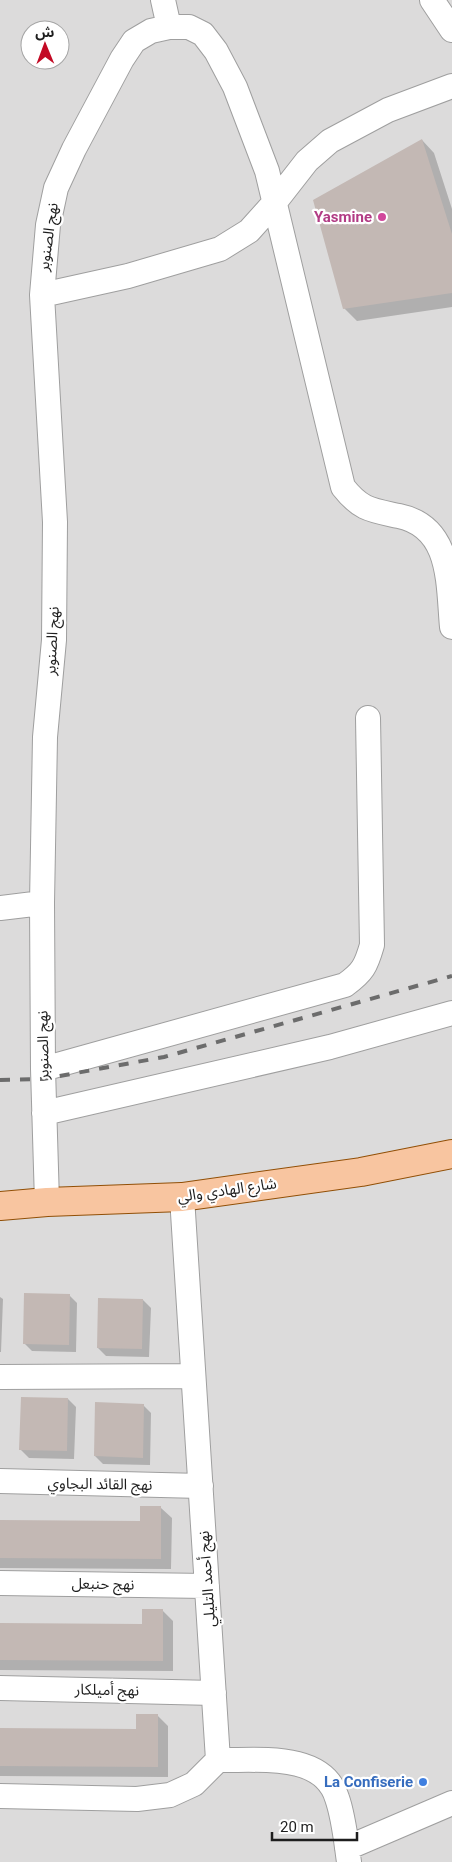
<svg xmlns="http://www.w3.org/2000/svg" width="452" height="1862" viewBox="0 0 452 1862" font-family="Roboto,'Noto Sans Arabic',sans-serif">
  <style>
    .residential { fill: #dcdbdb; fill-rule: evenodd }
    .shadow { fill: #0003 }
    .building { fill: #c3b8b4 }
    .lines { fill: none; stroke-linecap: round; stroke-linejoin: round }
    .minor-casing { stroke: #9f9f9f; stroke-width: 26 }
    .primary-casing { stroke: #914f06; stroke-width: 30 }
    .minor { stroke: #fff; stroke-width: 24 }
    .primary { stroke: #f8c5a0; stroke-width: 28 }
    .rail { stroke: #6c6c6c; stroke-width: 4; stroke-dasharray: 10 10; stroke-linecap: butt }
    .hotel-dot { fill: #d1479c; stroke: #fff; stroke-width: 2 }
    .shop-dot { fill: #3f7fe0; stroke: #fff; stroke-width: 2 }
    .labels { text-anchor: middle; stroke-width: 4.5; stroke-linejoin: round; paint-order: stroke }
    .hotel-label { font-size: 15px; font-weight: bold; fill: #b23c85; stroke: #fff; text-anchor: end }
    .street-label { font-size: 15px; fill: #1e1e1e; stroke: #fff }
    .shop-label { font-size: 15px; font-weight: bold; fill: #366cbe; stroke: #fff; text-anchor: end }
  </style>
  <rect width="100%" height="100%" fill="#eee9e4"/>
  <path class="residential" d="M0 0H452V1862H0ZM30 30H60V60H30Z"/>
  <path class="shadow" d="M422 140 434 153 452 209V307L357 321 344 308Z
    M69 1295 77 1303 76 1352 32 1351 24 1343Z
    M0 1297 3 1299 1 1352H0Z
    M143 1300 151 1308 149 1357 106 1356 98 1348Z
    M68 1399 76 1407 74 1459 29 1458 21 1450Z
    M143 1405 151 1413 150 1465 103 1464 95 1456Z
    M161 1508 172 1518 171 1569 0 1568V1522H141Z
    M162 1610 173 1621V1671L0 1670V1624L143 1625Z
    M157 1715 168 1726V1777L0 1776V1729L137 1730Z"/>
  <path class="building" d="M422 139 452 234V293L343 309 313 200Z
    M24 1293 70 1294 69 1345 23 1344Z
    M98 1298 143 1299 142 1349 97 1348Z
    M21 1397 68 1398 67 1451 19 1450Z
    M95 1402 144 1404 143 1458 94 1456Z
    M140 1506H161V1559L0 1558V1520L140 1521Z
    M142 1609H163V1661L0 1660V1623L142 1624Z
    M136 1714H158V1767L0 1766V1728L136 1729Z"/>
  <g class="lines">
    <g class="minor-casing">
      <path id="minor" d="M163 0 169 27
        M432 0 452 30
        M42 295 128 276 220 249 249 231 275 202 307 161 330 141 388 110 452 86
        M0 908 42 903
        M43 1069 345 985C363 972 366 966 372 945L368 718
        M44 1113 330 1047 452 1013
        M182 1197 218 1760
        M47 1202 43 1069 42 903 45 737 54 640 55 522 42 295 48 225 56 188 74 149 122 59 134 41 151 31 169 27H189L203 34 216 51 235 87 267 171 343 487C361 510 371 510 399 516 452 527 448 584 452 627
        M0 1377 193 1376
        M0 1481 201 1486
        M0 1583 207 1586
        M0 1688 214 1693
        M218 1760C256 1761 323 1751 337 1798 344 1818 346 1841 349 1862
        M0 1796 137 1799 170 1795 194 1784 218 1760
        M347 1848 452 1803"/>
    </g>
    <g class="primary-casing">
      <path id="primary" d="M0 1206 47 1202 182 1197 361 1172 452 1154"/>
    </g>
    <use href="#minor" class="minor"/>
    <use href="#primary" class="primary"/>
    <path class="rail" d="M0 1080 43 1079 164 1057 452 976"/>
  </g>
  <circle class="hotel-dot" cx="382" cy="217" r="5"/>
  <circle class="shop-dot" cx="423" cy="1782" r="5"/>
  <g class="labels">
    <g class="hotel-label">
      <text x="372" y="222">Yasmine</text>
    </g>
    <g class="street-label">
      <text transform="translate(48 237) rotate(-82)" y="5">نهج الصنوبر</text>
      <text transform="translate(52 641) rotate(-87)" y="5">نهج الصنوبر</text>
      <text transform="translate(43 1045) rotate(-91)" y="5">نهج الصنوبر</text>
      <text transform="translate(227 1190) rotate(-8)" y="5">شارع الهادي والي</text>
      <text transform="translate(100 1484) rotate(1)" y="5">نهج القائد البجاوي</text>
      <text transform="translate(207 1579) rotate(-94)" y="5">نهج أحمد التليلي</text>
      <text transform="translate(103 1584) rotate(1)" y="5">نهج حنبعل</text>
      <text transform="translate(107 1690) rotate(1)" y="5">نهج أميلكار</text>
    </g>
    <g class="shop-label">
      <text x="413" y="1787">La Confiserie</text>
    </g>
  </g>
  <g transform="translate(45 45) rotate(359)"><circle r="24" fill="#ffffff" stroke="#a5a5a5"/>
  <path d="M0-4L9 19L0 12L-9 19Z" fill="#c30924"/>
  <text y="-8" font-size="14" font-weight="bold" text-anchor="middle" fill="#1e1e1e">ش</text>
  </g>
  <path d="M272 1832v8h85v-8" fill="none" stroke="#1e1e1e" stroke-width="2.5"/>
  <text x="280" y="1832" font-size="15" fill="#1e1e1e" stroke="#ffffff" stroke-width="4" paint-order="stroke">20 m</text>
</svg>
